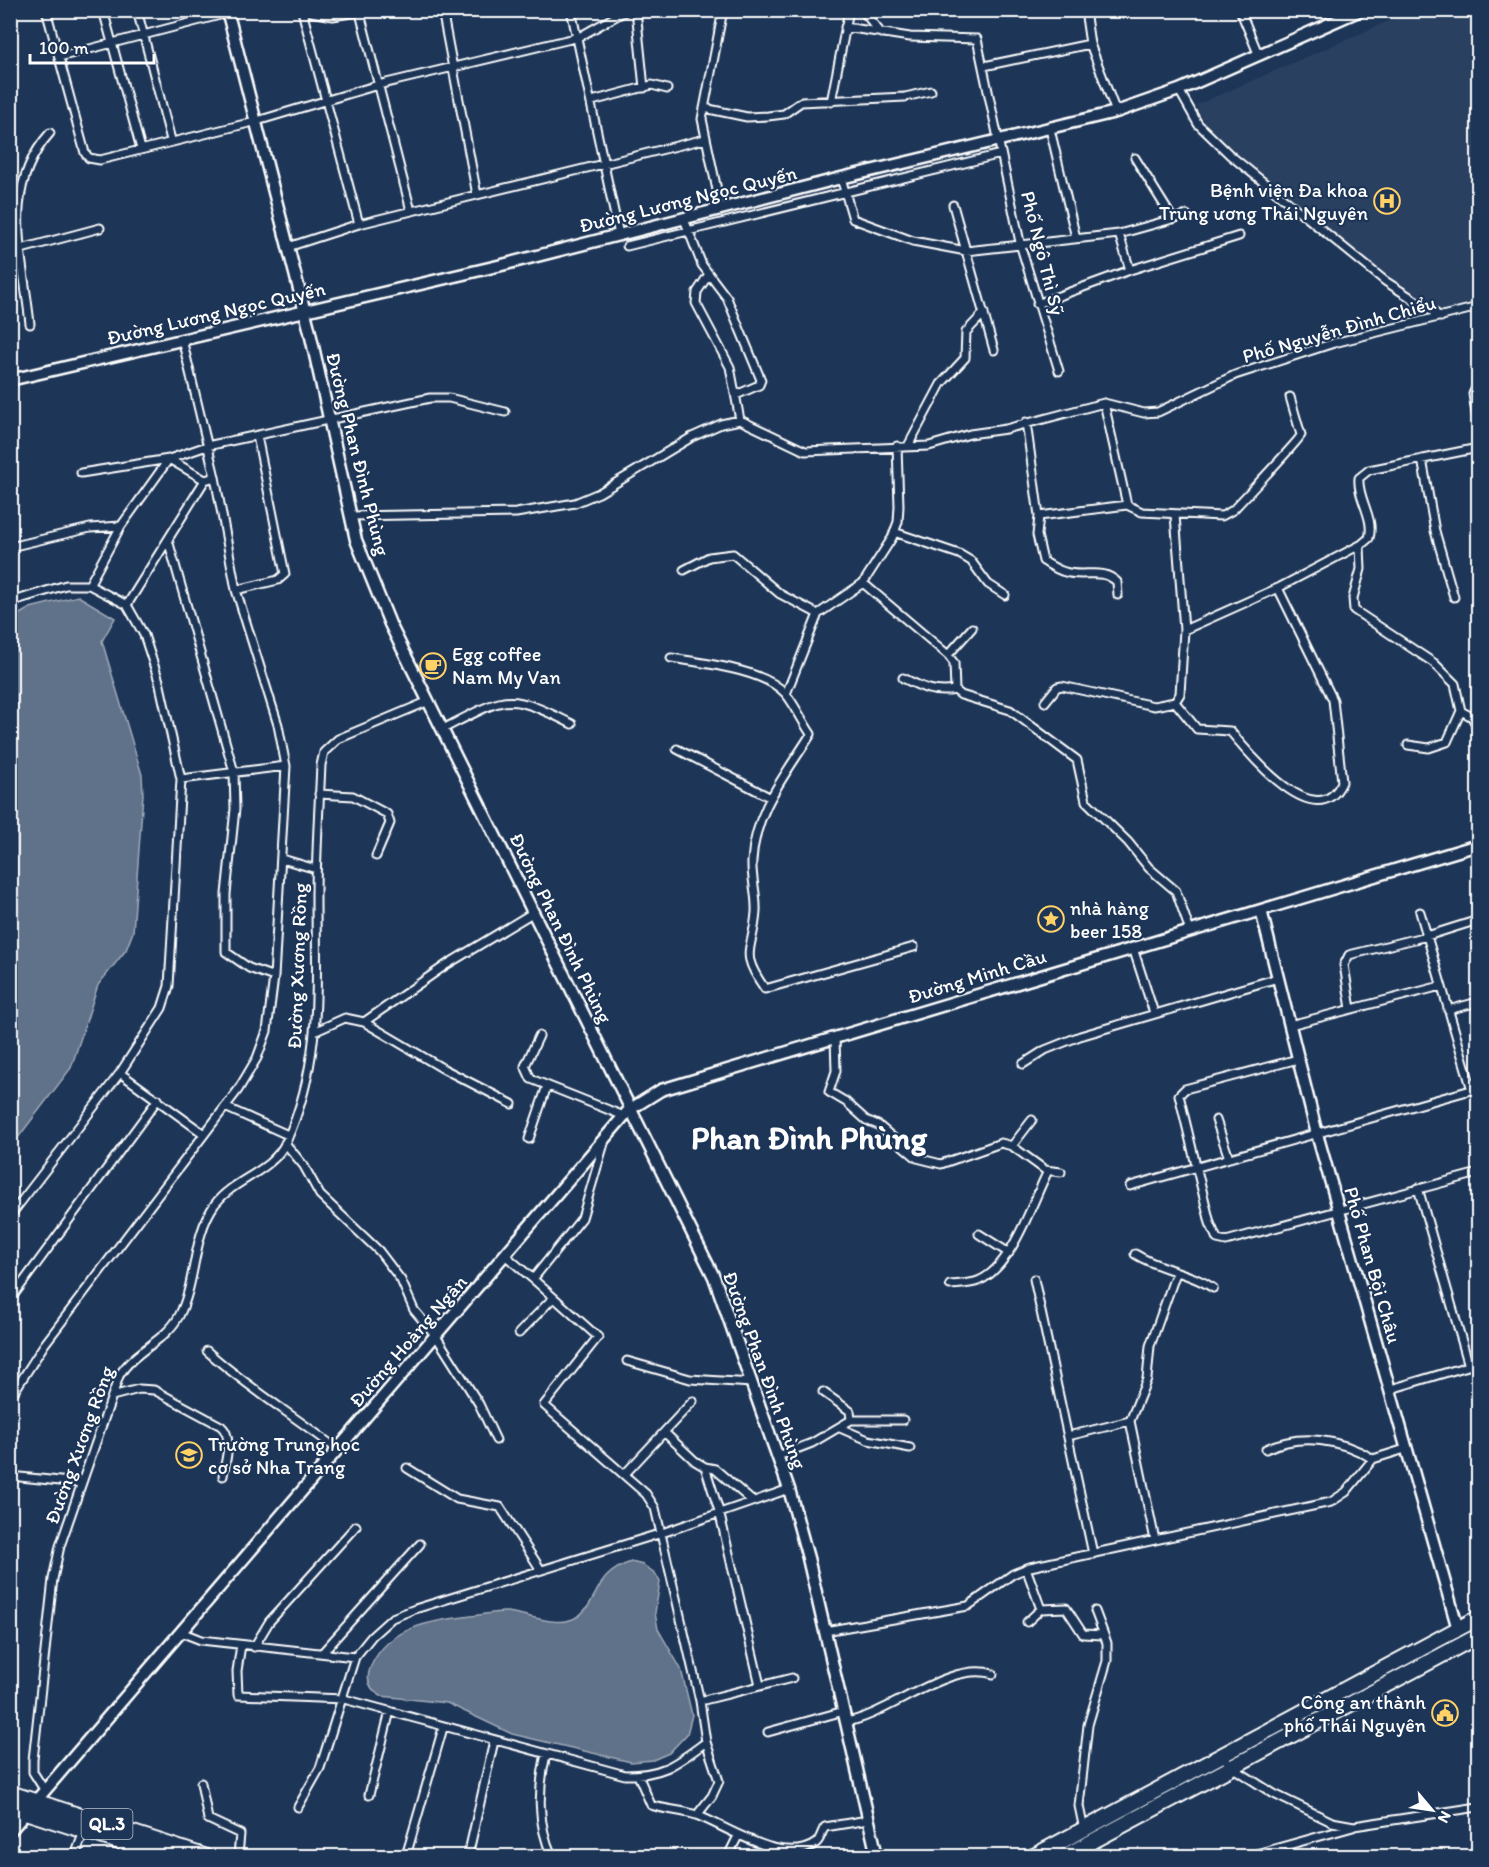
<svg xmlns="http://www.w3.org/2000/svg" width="1489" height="1867" viewBox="0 0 1489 1867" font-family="Itim,sans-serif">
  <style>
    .built { fill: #2a4161 }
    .water { fill: #617289; stroke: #a0aab8; stroke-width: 1.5 }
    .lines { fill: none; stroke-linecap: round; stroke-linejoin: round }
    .street-casing { stroke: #fff; stroke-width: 11 }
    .secondary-casing { stroke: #fff; stroke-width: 15 }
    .highway-casing { stroke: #fff; stroke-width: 18 }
    .street { stroke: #1d3557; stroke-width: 7 }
    .secondary { stroke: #1d3557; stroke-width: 10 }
    .highway { stroke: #1d3557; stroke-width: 14 }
    .labels { text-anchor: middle; stroke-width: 4.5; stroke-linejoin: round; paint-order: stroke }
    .shield { fill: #1d3557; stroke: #bbc2cd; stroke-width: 1.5 }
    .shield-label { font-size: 18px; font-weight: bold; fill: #fff }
    .poi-label { font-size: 20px; fill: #fff; stroke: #1d3557; text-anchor: start }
    .street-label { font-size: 20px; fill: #fff; stroke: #1d3557 }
    .town-label { font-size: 32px; font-weight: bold; fill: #fff; stroke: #1d3557 }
  </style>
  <rect width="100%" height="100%" fill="#1d3557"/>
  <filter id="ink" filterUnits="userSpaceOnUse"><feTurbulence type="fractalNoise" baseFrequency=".0167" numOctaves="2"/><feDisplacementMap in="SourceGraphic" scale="12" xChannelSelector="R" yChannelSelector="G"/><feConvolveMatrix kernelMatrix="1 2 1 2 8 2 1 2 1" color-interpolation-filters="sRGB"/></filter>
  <g filter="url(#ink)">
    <path class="built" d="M1412 11H1478V302L1442 313 1383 274 1208 129 1196 105Z"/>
    <path class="water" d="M78 596 115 618 102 641 142 775 143 794 133 932 126 950 98 985 71 1068 11 1147V619L30 608Z
      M631 1562 643 1565 655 1573 660 1582 655 1613 658 1629 681 1669 692 1715 687 1734 669 1753 653 1760 631 1762 512 1734 447 1703 381 1696C369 1689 365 1679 371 1666 389 1626 432 1621 471 1616 483 1615 496 1611 507 1612 528 1614 556 1628 575 1618 600 1604 591 1575 631 1562Z"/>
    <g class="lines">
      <g class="street-casing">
        <path id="street" d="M46 10 85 153 89 158 100 160 257 121 378 85 579 37 627 10
          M103 10 141 149
          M137 10 171 140
          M301 10 333 16 363 11
          M442 10 477 195
          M571 10 619 235
          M636 10 644 88
          M862 10 881 33
          M1085 10 1090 44 1116 112
          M1240 10 1259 56
          M302 11 359 224
          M360 13 411 211
          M845 27 910 37 977 39 1021 247 1059 371
          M59 57 239 10
          M984 66 1090 44
          M1179 90 1198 124 1230 155 1385 281 1441 317
          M592 101 652 85 667 89
          M831 102 849 10
          M704 108 747 117 768 116 784 114 801 102 905 97 931 91
          M1050 129 1076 238
          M1135 158 1173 219
          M841 178 853 219 913 241 966 251 1119 234 1187 215
          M953 205 994 350
          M721 209 702 119 723 10
          M684 219 702 265 727 298 761 380 759 385 736 395
          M1119 234 1130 270
          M627 246 1001 154
          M288 247 359 224 705 139
          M10 252 100 228
          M709 274 697 292 696 303 730 367 740 420
          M1037 304 1130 270 1239 236
          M30 324C23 255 0 189 50 133
          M1478 383 1473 394 1478 427
          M1104 403 1127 505
          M1026 422 1039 516 1127 505 1142 512 1222 516 1233 510C1243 499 1299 441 1301 435L1290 397
          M908 446 941 384 965 358 966 332 984 313
          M1422 459 1435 531 1454 597
          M81 473 169 459 207 446 430 398H449L505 412
          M351 516 516 513 575 503 599 493 692 437 721 424 740 420 805 451 929 446 970 434 1006 429 1104 403 1144 413 1158 412 1235 375 1334 343 1478 307
          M1039 516 1037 535 1043 561C1050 565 1057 570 1065 572 1084 578 1102 567 1117 582L1118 595
          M894 532 959 554 971 561 988 584 1005 595
          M168 540 234 772 235 809 226 894V952L249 968 274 977
          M1360 546 1361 569 1353 598 1354 610 1434 663 1455 684 1461 711
          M10 547 90 528 121 526
          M684 570 709 557 733 554 780 594 818 614
          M863 583 948 655 954 663 955 690 961 695 1010 710 1077 760 1086 801 1128 842 1149 868 1176 891 1190 931
          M89 585 121 526 169 459 205 480
          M236 590 278 580 285 574 257 436
          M10 602 66 585H89L127 605 144 635 159 681 181 779 169 986 162 1008 120 1073 10 1216
          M127 605 205 480 215 477
          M1184 630 1278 588 1362 544 1369 538C1375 518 1357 498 1359 478L1369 470 1478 448
          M948 655 972 628
          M671 658C702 663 764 669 786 694 795 705 802 721 811 734 785 776 755 810 752 861 751 878 757 894 756 912 753 953 738 950 765 989L914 947
          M903 678C921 687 935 694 955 690
          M786 694 818 614 863 583 892 538 898 522 899 506 897 446
          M1045 702 1057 687 1062 686 1154 706 1175 702 1180 694 1184 630 1175 515
          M1175 702 1197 729 1230 731C1249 754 1317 837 1342 782L1333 700 1278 588
          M443 729C507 696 506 691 572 724
          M1408 745 1429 748 1447 742 1461 711 1472 717 1478 728
          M677 749 769 797
          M181 779 286 766
          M319 794 353 796 387 814 390 823 376 856
          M282 859 316 869
          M1420 912 1472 1090
          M1133 948 1154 1013
          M1351 1009 1344 965 1349 955 1427 936 1478 920
          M1448 1010 1478 1002
          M364 1022 442 1068 512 1104
          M1290 1025 1441 986
          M316 1031 345 1018 364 1022 446 965 534 912
          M539 1036 525 1066 531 1079 624 1116
          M835 1038 836 1071 829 1092 846 1102 866 1120 878 1125 917 1158 941 1164 1001 1143 1012 1146 1045 1170 1061 1172
          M1298 1059 1185 1089 1179 1095 1210 1223 1217 1239 1226 1241 1478 1173
          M1023 1064 1045 1050 1080 1036 1278 978
          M120 1073 204 1134
          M225 1107 288 1135
          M1216 1120 1229 1158
          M529 1139 547 1086
          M285 1143 304 1166 320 1195 379 1251 401 1280 414 1310 436 1336 479 1404 496 1440
          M1012 1146 1032 1120
          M1130 1186 1478 1088
          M1418 1188 1469 1366
          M979 1234 1009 1253
          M1135 1254C1160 1270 1190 1272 1213 1288
          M505 1255 533 1279
          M1034 1279 1093 1554
          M950 1285C960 1284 970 1284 978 1281 1012 1268 1032 1202 1048 1171
          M10 1300 158 1099
          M519 1333 553 1298
          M207 1351C248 1388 295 1416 338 1450
          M627 1361 690 1379 752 1383
          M1391 1389 1478 1363
          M823 1392 850 1411 851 1420
          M112 1396 139 1389 154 1390 221 1426C234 1437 225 1461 223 1476
          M10 1398 44 1345 238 1090 257 1058 267 1031 274 977 286 766 278 725 236 590 215 477 182 339
          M840 1428 868 1440 910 1448
          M665 1433 695 1461 705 1467 719 1511 760 1685
          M1068 1436 1130 1421
          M1266 1449C1300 1433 1342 1439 1373 1459
          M778 1456 812 1443 851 1420H903
          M705 1467 715 1469 752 1501
          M407 1468 457 1499 500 1507 541 1570
          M624 1475 693 1401
          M10 1476 80 1483
          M1155 1540 1130 1421 1147 1379 1150 1346 1176 1273
          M1026 1568 1041 1609 1066 1608 1083 1634 1103 1635
          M1027 1622 1041 1609
          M825 1631 968 1606 1013 1574 1030 1567 1331 1502 1346 1492 1373 1459 1405 1449
          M183 1633 201 1640 355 1657
          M241 1645 237 1671 238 1695 344 1699 625 1775C664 1775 676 1764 706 1742L700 1701 655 1508 646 1494 544 1405 598 1337 533 1279 582 1218 605 1140
          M254 1647 269 1622 356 1526
          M322 1653 420 1544
          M700 1701 792 1678
          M846 1722C889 1715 950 1660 993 1674
          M768 1732 844 1711
          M546 1754C538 1790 537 1823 552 1856
          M1223 1755 1230 1766 1274 1794 1332 1822 1354 1826 1478 1807
          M638 1775 651 1805C665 1810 682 1810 696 1815 727 1826 783 1867 816 1843 821 1839 821 1832 825 1827L868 1820
          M201 1783 208 1819 240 1834 238 1856
          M45 1791 33 1772V1760L53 1579 60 1546 119 1376C134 1350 165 1342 179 1316 197 1281 192 1236 215 1204 235 1178 271 1173 286 1142 323 1061 316 984 316 897 316 853 319 809 321 765L324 752 338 739 429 701
          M369 1795 390 1711
          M298 1807 320 1768 355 1657 372 1636 392 1618 415 1609 662 1533 789 1489
          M697 1815 712 1796 719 1781 706 1742
          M1084 1830 1079 1806 1088 1725 1107 1661V1643L1095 1611
          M75 1856 84 1831
          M406 1856 443 1728
          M468 1856 494 1741
          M728 1856 738 1836
          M1249 1856 1353 1827"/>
      </g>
      <g class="secondary-casing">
        <path id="secondary" d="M227 10 309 328 356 540 390 624 714 1277 789 1489 808 1558 877 1856
          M10 380 502 265 841 178 1116 112 1179 90 1361 10
          M1261 910 1317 1134 1458 1629
          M10 1831 629 1110 661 1090 1478 845"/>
      </g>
      <g class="highway-casing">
        <path id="highway" d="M10 1793 204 1856
          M10 1807 163 1856
          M1034 1856 1478 1618
          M1065 1856 1478 1636"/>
      </g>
      <use href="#street" class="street"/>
      <use href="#secondary" class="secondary"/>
      <use href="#highway" class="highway"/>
    </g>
  </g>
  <defs>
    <g id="hospital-ring" transform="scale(1.35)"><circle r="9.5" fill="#1d3557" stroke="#ffd166" stroke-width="1.5"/><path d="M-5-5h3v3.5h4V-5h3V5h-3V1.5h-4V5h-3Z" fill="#ffd166"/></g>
    <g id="cafe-ring" transform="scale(1.35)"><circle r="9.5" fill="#1d3557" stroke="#ffd166" stroke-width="1.5"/><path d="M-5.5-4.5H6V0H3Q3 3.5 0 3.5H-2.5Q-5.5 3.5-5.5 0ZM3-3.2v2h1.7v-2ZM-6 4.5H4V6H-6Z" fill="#ffd166"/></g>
    <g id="sight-ring" transform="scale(1.35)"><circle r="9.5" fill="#1d3557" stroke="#ffd166" stroke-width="1.5"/><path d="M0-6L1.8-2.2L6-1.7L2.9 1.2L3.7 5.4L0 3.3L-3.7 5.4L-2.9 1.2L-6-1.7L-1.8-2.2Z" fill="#ffd166"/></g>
    <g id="school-ring" transform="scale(1.35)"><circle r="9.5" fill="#1d3557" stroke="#ffd166" stroke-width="1.5"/><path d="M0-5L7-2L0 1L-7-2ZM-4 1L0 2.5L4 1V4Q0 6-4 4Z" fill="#ffd166"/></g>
    <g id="civic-ring" transform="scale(1.35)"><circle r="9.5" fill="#1d3557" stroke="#ffd166" stroke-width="1.5"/><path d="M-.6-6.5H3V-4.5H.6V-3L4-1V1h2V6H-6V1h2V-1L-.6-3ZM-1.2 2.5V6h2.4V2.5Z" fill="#ffd166"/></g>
  </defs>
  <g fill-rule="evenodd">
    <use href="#hospital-ring" x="1387" y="201"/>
    <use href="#cafe-ring" x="433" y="666"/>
    <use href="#sight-ring" x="1051" y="919"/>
    <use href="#school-ring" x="189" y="1455"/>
    <use href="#civic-ring" x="1445" y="1713"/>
  </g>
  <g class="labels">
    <rect class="shield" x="81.5" y="1809" width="51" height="30" rx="4.5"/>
    <g class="shield-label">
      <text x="107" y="1830">QL.3</text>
    </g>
    <g class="poi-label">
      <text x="1368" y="197" text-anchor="end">Bệnh viện Đa khoa<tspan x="1368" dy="23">Trung ương Thái Nguyên</tspan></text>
      <text x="452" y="661">Egg coffee<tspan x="452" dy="23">Nam My Van</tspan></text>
      <text x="1070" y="915">nhà hàng<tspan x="1070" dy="23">beer 158</tspan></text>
      <text x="208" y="1451">Trường Trung học<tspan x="208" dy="23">cơ sở Nha Trang</tspan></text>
      <text x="1426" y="1709" text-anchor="end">Công an thành<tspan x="1426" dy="23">phố Thái Nguyên</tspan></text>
    </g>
    <g class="street-label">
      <text transform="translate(688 199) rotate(-14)" y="7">Đường Lương Ngọc Quyến</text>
      <text transform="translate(1043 253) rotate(76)" y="7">Phố Ngô Thì Sỹ</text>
      <text transform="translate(216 313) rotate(-13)" y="7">Đường Lương Ngọc Quyến</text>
      <text transform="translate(1339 329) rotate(-16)" y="7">Phố Nguyễn Đình Chiểu</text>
      <text transform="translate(358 454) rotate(76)" y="7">Đường Phan Đình Phùng</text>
      <text transform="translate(561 928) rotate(64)" y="7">Đường Phan Đình Phùng</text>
      <text transform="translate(297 966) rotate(-88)" y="7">Đường Xương Rồng</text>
      <text transform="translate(977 976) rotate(-17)" y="7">Đường Minh Cầu</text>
      <text transform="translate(1373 1265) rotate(74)" y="7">Phố Phan Bội Châu</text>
      <text transform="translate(408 1341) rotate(-49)" y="7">Đường Hoàng Ngân</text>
      <text transform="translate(765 1370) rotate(70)" y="7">Đường Phan Đình Phùng</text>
      <text transform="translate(79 1445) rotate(-70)" y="7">Đường Xương Rồng</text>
    </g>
    <g class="town-label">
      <text x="809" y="1149">Phan Đình Phùng</text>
    </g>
  </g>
  <rect width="1489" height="1867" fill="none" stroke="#1d3557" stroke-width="36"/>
  <rect x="18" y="18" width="1453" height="1831" fill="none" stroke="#fff" stroke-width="2" filter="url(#ink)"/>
  <g transform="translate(1432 1810) rotate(119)" stroke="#1d3557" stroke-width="4.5" paint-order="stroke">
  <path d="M0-4.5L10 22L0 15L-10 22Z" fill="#ffffff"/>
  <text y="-9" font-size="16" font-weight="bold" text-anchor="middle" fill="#ffffff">N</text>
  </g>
  <path d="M30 54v9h124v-9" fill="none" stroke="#ffffff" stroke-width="3"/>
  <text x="39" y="54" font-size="18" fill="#ffffff" stroke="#1d3557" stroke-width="4.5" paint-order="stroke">100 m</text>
</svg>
